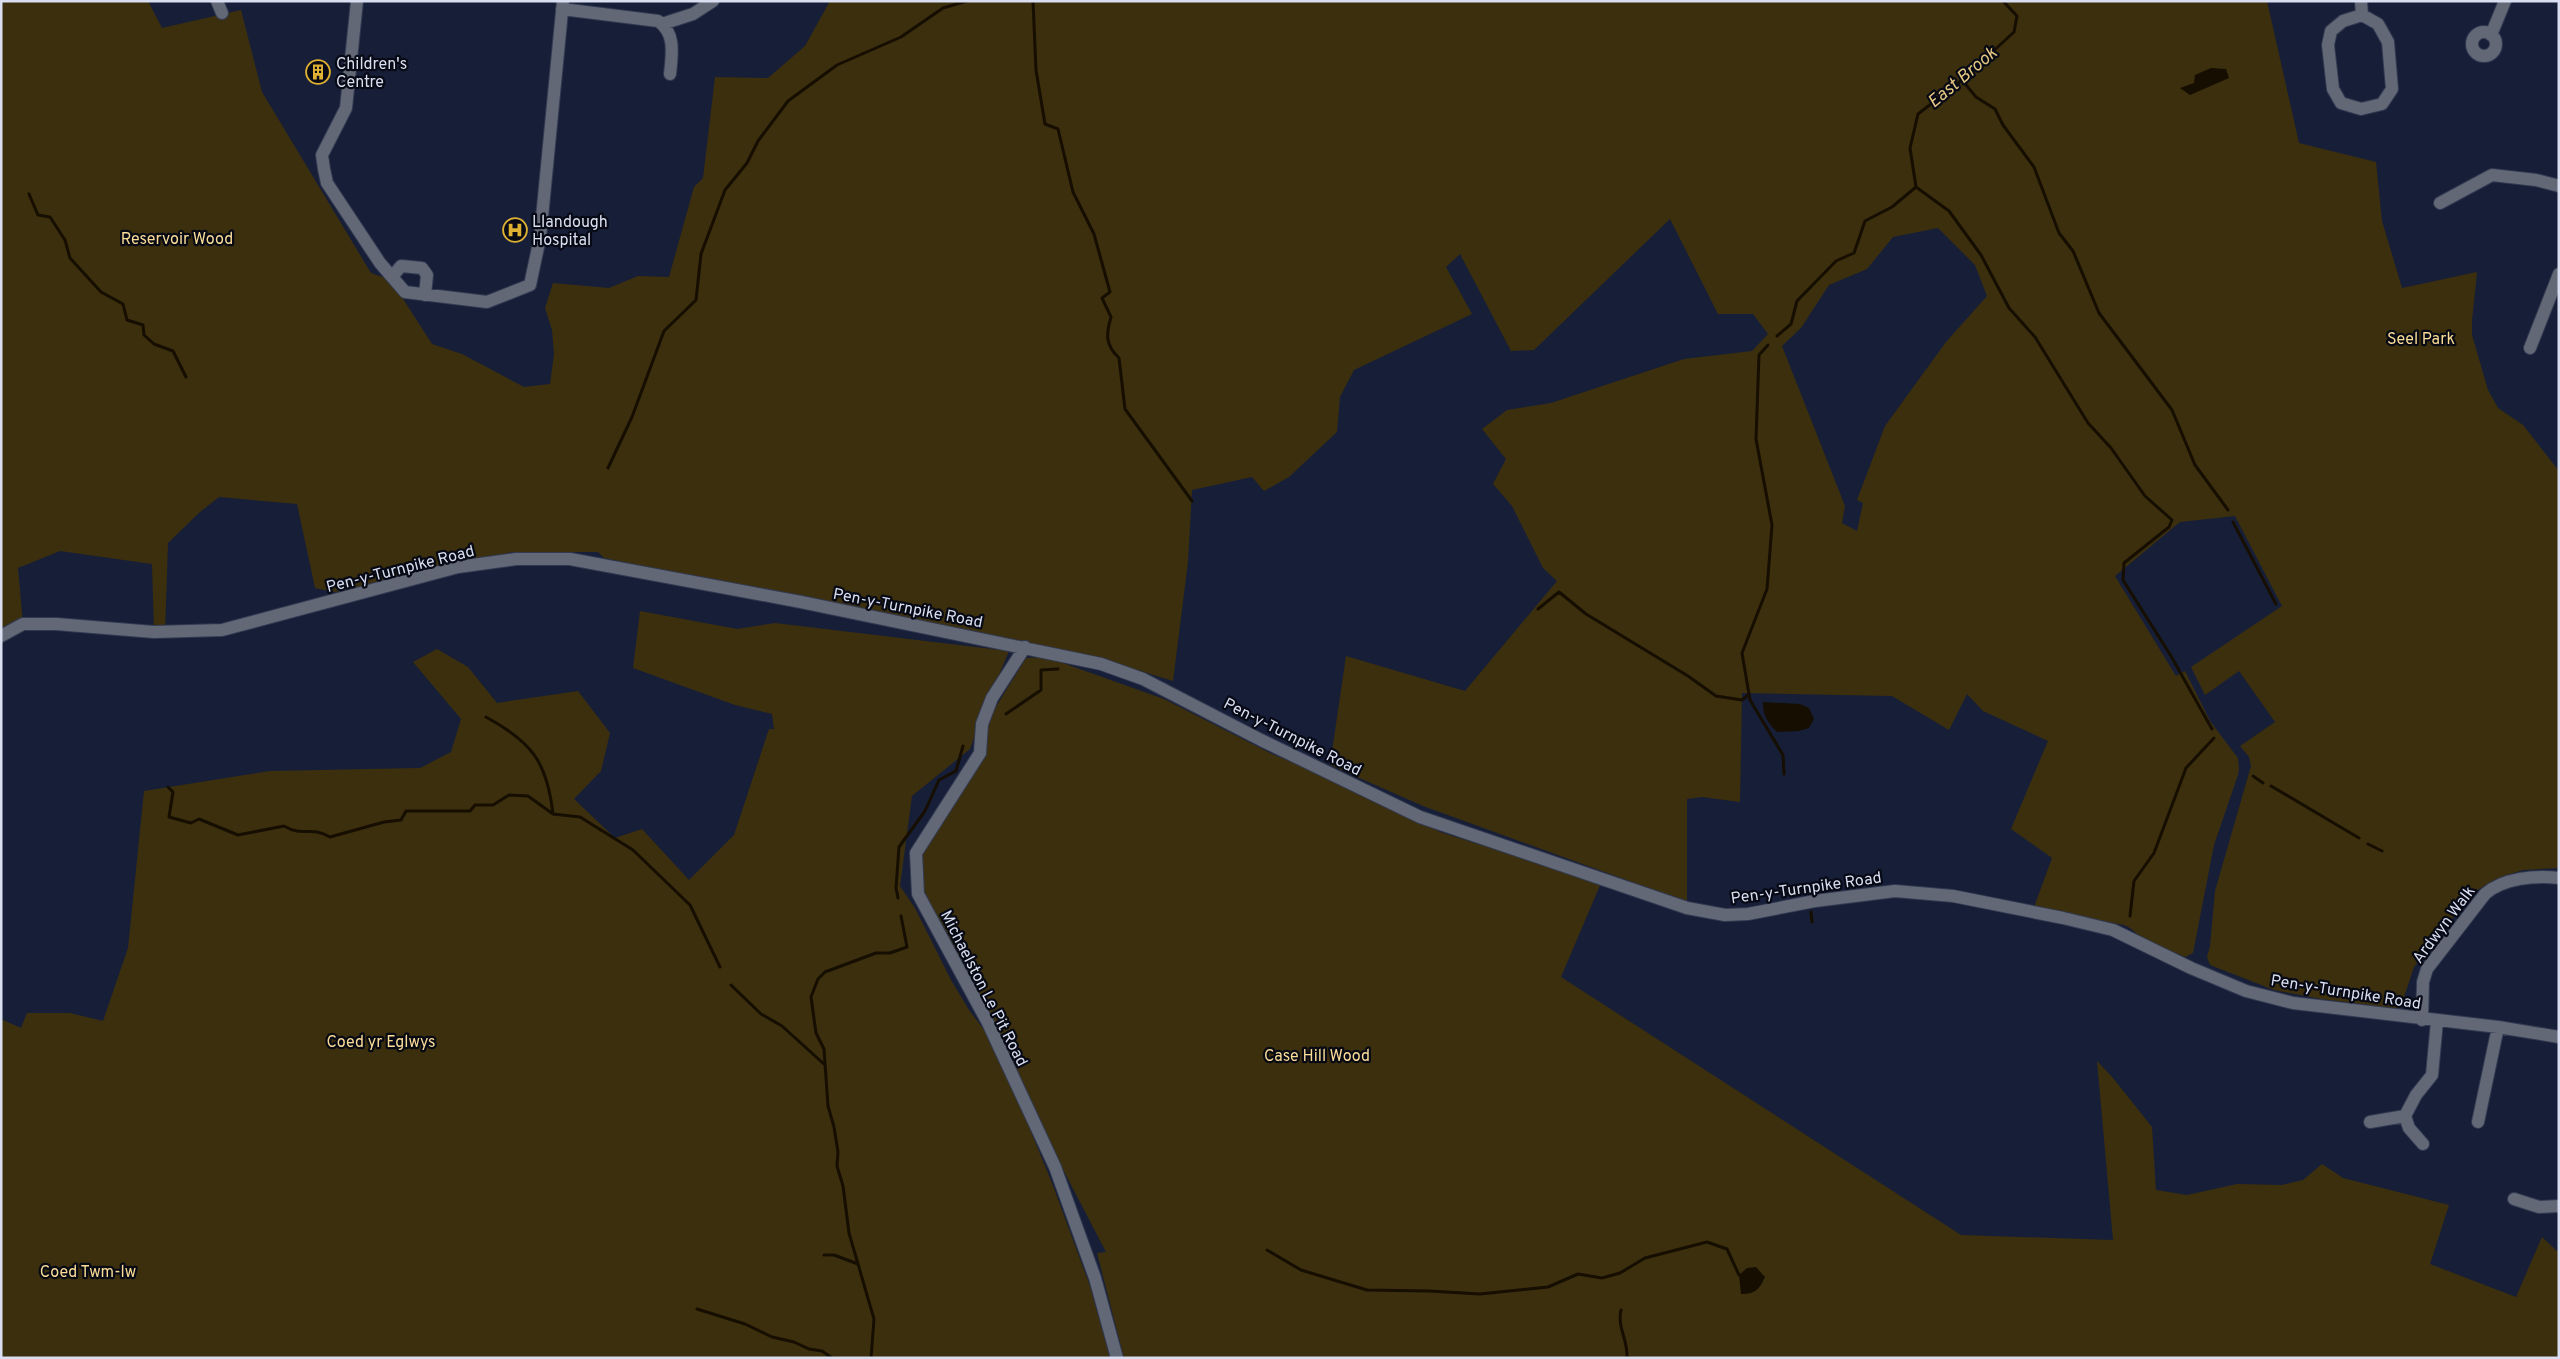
<svg xmlns="http://www.w3.org/2000/svg" width="2560" height="1359" viewBox="0 0 2560 1359" font-family="Overpass,sans-serif">
  <style>
    .green { fill: #3c2f0d; fill-rule: evenodd }
    .water { fill: #160e00 }
    .lines { fill: none; stroke-linecap: round; stroke-linejoin: round }
    .stream { stroke: #160e00; stroke-width: 3 }
    .minor-casing { stroke: #323a52; stroke-width: 14 }
    .minor { stroke: #636876; stroke-width: 12 }
    .labels { text-anchor: middle; stroke-width: 4.5; stroke-linejoin: round; paint-order: stroke }
    .poi-label { font-size: 16px; fill: #d9dff1; stroke: #070a15; text-anchor: start }
    .park-label { font-size: 16px; fill: #fadc96; stroke: #070a15 }
    .street-label { font-size: 16px; fill: #d9dff1; stroke: #070a15 }
    .water-label { font-size: 18px; font-style: italic; fill: #e5c782; stroke: #070a15 }
  </style>
  <rect width="100%" height="100%" fill="#171f38"/>
  <path class="green" d="M1 1H148L162 28 241 10 262 92 371 273 391 280 432 344 462 354 524 387 550 384 554 354 552 330 545 308 553 283 609 288 638 276 669 277 694 187 703 178 715 77 768 78 805 46 830 1H2267L2299 143 2376 162 2382 221 2402 288 2477 272 2472 321V335L2488 390 2498 408 2523 425 2559 471V868L2523 870 2498 878 2472 893 2414 967 2400 1009 2321 999 2274 990 2210 965 2207 957 2210 946 2215 891 2251 766 2249 757 2240 746 2275 722 2239 671 2205 695 2191 667 2282 606 2235 516 2180 522 2115 576 2176 676 2185 671 2210 721 2238 758 2239 768 2238 775 2214 845 2193 953 2185 957 2142 938 2130 928 2124 925 2034 907 2052 858 2011 829 2048 741 1983 711 1967 694 1949 730 1892 696 1742 693 1740 802 1702 797 1687 799V902L1423 806 1330 765 1346 656 1465 691 1557 581 1543 568 1512 506 1493 484 1506 459 1482 429 1507 410 1551 403 1684 359 1752 351 1768 334 1753 314H1718L1670 219 1534 350 1511 351 1460 254 1446 267 1472 314 1354 370 1340 397 1337 432 1289 477 1264 491 1252 477 1192 490 1188 562 1173 681 1092 656 604 558 598 552H512L335 592 315 588 297 504 219 497 200 512 168 543 165 632H154L152 564 60 551 18 568 23 624 1 636ZM1938 228 1975 265 1987 296 1946 342 1885 426 1857 500 1863 503 1857 531 1842 523 1845 506 1782 346 1801 328 1829 285 1867 269 1893 237Z
    M640 611 737 629 775 623 1009 651 983 713 970 749 912 796 900 886 915 908 951 980 969 1010 995 1044 1052 1183 1090 1286 1110 1358H1V1019L21 1028 27 1013H70L103 1021 128 948 144 791 270 771 420 768 451 752 461 719 413 662 437 649 468 667 497 703 578 691 610 733 601 771 574 799 615 838 642 829 689 880 734 835 769 729H774L772 714 735 705 633 668Z
    M1046 657 1164 699 1272 754 1386 800 1440 832 1601 883 1561 977 1961 1235 2113 1240 2097 1061 2113 1078 2152 1127 2156 1190 2187 1195 2237 1184 2282 1185 2303 1180 2322 1164 2343 1178 2449 1205 2430 1264 2516 1297 2542 1237 2559 1253V1358H1124L1097 1253 1106 1252 921 897 918 854 982 755 984 726 1026 658Z"/>
  <path class="water" d="M2211 68 2226 69 2229 78 2190 95 2180 88 2194 83 2195 75Z
    M1763 702 1800 704 1809 708 1814 719 1809 728 1799 731 1777 732C1768 723 1762 715 1763 702Z
    M1756 1267 1765 1277C1759 1290 1755 1294 1741 1294L1739 1275 1747 1268Z"/>
  <g class="lines">
    <path class="stream" d="M1033 1 1036 70 1045 124 1058 129 1073 192 1094 234 1110 292 1102 298 1111 317C1106 334 1105 345 1119 358L1125 409 1192 501
      M1962 80 1976 97 1995 109 2003 125 2034 167 2059 233 2073 251 2099 313 2172 410 2195 465 2228 510
      M1916 187 1949 211 1981 255 2009 308 2035 337 2088 423 2111 448 2145 496 2172 520 2169 527 2124 563 2123 580 2171 656 2212 729
      M29 194 38 215 50 217 65 240 70 258 101 292 123 304 127 320 143 325 144 335 154 344 173 351 186 377
      M1777 336 1791 324 1797 301 1836 261 1854 253 1865 221 1892 207 1916 187 1910 148 1918 114 1962 80 2014 32 2017 16 2003 1
      M1768 345 1759 355 1756 439 1772 525 1767 589 1742 653 1750 700 1783 755 1784 774
      M608 468 632 417 664 331 696 300 701 254 725 190 747 163 758 141 788 101 837 65 901 37 943 8 967 1
      M2233 522 2276 604
      M1538 609 1559 592 1586 614 1688 676 1716 696 1742 700 1749 694
      M1006 714 1041 690V670L1058 669
      M486 717C532 742 547 762 553 814
      M2253 776 2263 783
      M2271 786 2359 838
      M168 787 173 792 169 817 191 823 199 819 238 835 284 826C304 838 310 825 330 837L384 822 401 820 406 811H470L475 805H493L509 795 528 796 553 814 580 817 633 850 690 905 720 967
      M2368 844 2382 851
      M898 898 896 888 899 847 925 811 939 780 956 771 963 746
      M1811 912 1812 922
      M2130 916 2134 881 2154 853 2186 768 2214 738
      M731 985 761 1014 782 1026 825 1065
      M1267 1250 1301 1270 1367 1290 1429 1291 1480 1294 1548 1287 1578 1274 1602 1278 1620 1273 1645 1258 1707 1242 1727 1249 1739 1275
      M824 1255H834L858 1264
      M697 1309 745 1324 772 1337 794 1342 809 1349 822 1351 832 1358
      M1621 1310C1617 1328 1628 1339 1627 1358
      M871 1358 874 1319 849 1233 843 1186 837 1166 838 1152 834 1127 828 1106 824 1049 816 1033 811 997 818 979 825 972 876 953H890L907 947 901 916"/>
    <g class="minor-casing">
      <path id="minor" d="M217 1 222 13
        M357 1 346 108 322 155 324 169 327 183 380 263 405 292 487 302 530 285 540 238 563 1
        M2361 1 2362 15
        M562 9 658 21C676 33 672 54 670 74
        M2362 15 2378 24 2388 42 2392 89 2382 104 2361 109 2341 103 2333 89 2328 45 2331 31 2343 21Z
        M662 24 693 14 713 1
        M2472 44a12 12 0 1 1 24 0a12 12 0 1 1-24 0Z
        M2491 35 2505 1
        M2440 203 2492 175 2536 180 2559 186
        M392 277 401 266 422 268 427 275 425 295
        M2530 348 2559 274
        M1 636 23 624H56L154 632 222 630 458 567 516 559H570L801 602 1101 664 1143 679 1261 740 1420 817 1687 908 1725 915 1748 914 1815 901 1895 891 1953 896 2063 918 2113 930 2191 968 2246 991 2293 1003 2498 1027 2559 1037
        M1025 647 992 698 982 724 980 753 916 853 918 894 988 1023 1055 1167 1095 1278 1117 1358
        M2422 1020 2423 982 2427 969 2485 894C2503 878 2536 875 2559 878
        M2405 1116 2409 1128 2423 1144
        M2370 1122 2405 1116 2416 1095 2432 1075 2437 1021
        M2478 1122 2498 1027
        M2514 1199 2539 1207 2559 1206"/>
    </g>
    <use href="#minor" class="minor"/>
  </g>
  <defs>
    <g id="building-ring" transform="scale(1.25)"><circle r="9.5" fill="#070a15" stroke="#deb133" stroke-width="1.5"/><path d="M-4-6H4V6H1V3H-1V6H-4ZM-2.5-4.3h1.7v1.8h-1.7ZM.8-4.3h1.7v1.8H.8ZM-2.5-1h1.7V.8h-1.7ZM.8-1h1.7V.8H.8Z" fill="#deb133"/></g>
    <g id="hospital-ring" transform="scale(1.25)"><circle r="9.5" fill="#070a15" stroke="#deb133" stroke-width="1.5"/><path d="M-5-5h3v3.5h4V-5h3V5h-3V1.5h-4V5h-3Z" fill="#deb133"/></g>
  </defs>
  <g fill-rule="evenodd">
    <use href="#building-ring" x="318" y="72"/>
    <use href="#hospital-ring" x="515" y="230"/>
  </g>
  <g class="labels">
    <g class="poi-label">
      <text x="336" y="69">Children's<tspan x="336" dy="18">Centre</tspan></text>
      <text x="532" y="227">Llandough<tspan x="532" dy="18">Hospital</tspan></text>
    </g>
    <g class="park-label">
      <text x="177" y="244">Reservoir Wood</text>
      <text x="2421" y="344">Seel Park</text>
      <text x="381" y="1047">Coed yr Eglwys</text>
      <text x="1317" y="1061">Case Hill Wood</text>
      <text x="88" y="1277">Coed Twm-lw</text>
    </g>
    <g class="street-label">
      <text transform="translate(400 568) rotate(-14)" y="6">Pen-y-Turnpike Road</text>
      <text transform="translate(908 607) rotate(11)" y="6">Pen-y-Turnpike Road</text>
      <text transform="translate(1293 736) rotate(27)" y="6">Pen-y-Turnpike Road</text>
      <text transform="translate(1806 887) rotate(-8)" y="6">Pen-y-Turnpike Road</text>
      <text transform="translate(2443 924) rotate(-53)" y="6">Ardwyn Walk</text>
      <text transform="translate(985 988) rotate(63)" y="6">Michaelston Le Pit Road</text>
      <text transform="translate(2346 991) rotate(9)" y="6">Pen-y-Turnpike Road</text>
    </g>
    <g class="water-label">
      <text transform="translate(1962 77) rotate(-40)" y="6">East Brook</text>
    </g>
  </g>
  <rect width="2560" height="1359" fill="none" stroke="#d9dff1" stroke-width="5"/>
</svg>
